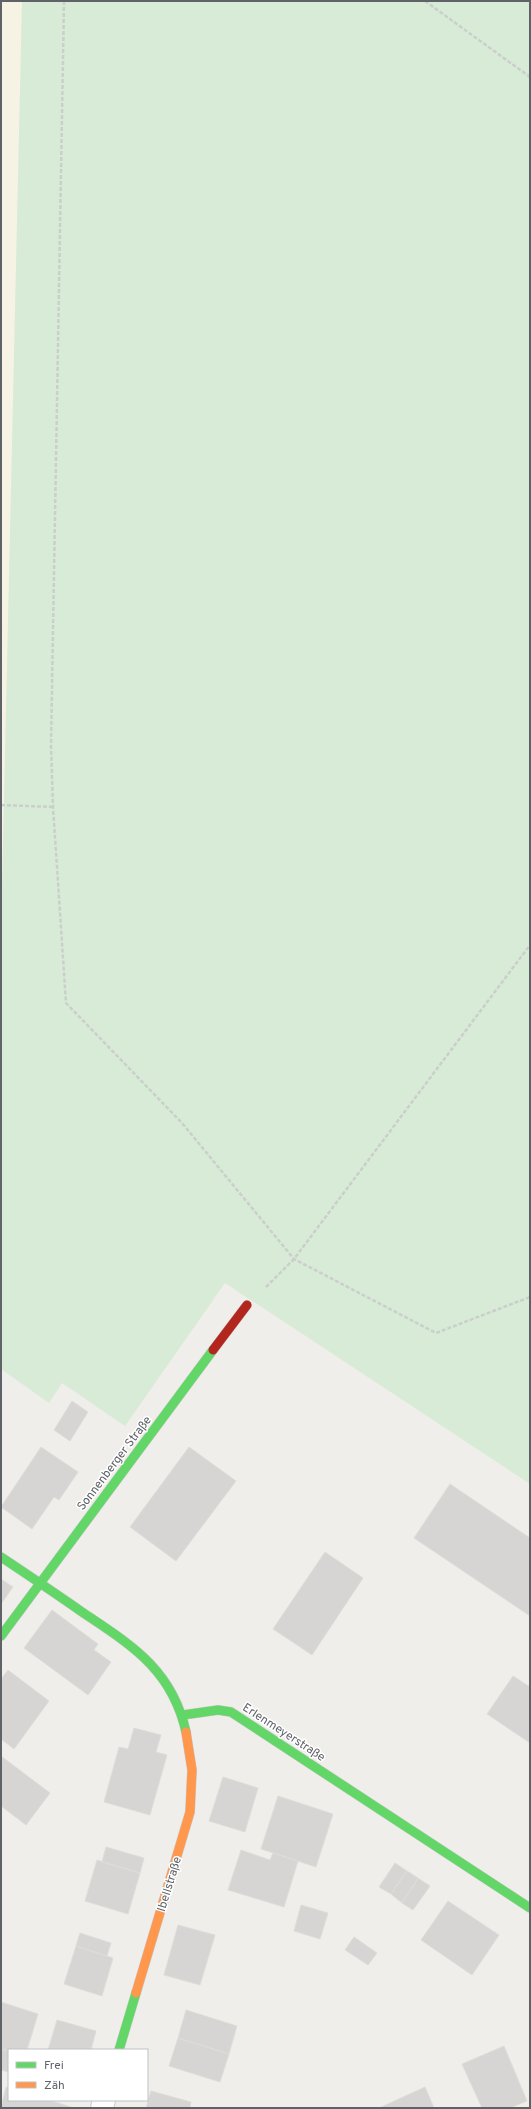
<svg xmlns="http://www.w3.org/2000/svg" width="531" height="2109" viewBox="0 0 531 2109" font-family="Overpass,sans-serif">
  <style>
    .commercial { fill: #f7f3e4 }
    .green { fill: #d8ebd6 }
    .building { fill: #d6d5d3; stroke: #deddd9 }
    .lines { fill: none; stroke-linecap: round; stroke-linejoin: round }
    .street-casing { stroke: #cbcccc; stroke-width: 24 }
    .fast-casing { stroke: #cacacb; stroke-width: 10 }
    .slow-casing { stroke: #cacacb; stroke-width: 10 }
    .jam-casing { stroke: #cacacb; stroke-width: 10 }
    .path { stroke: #cacfcc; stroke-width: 2.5; stroke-dasharray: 4 2; stroke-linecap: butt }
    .street { stroke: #fdfcfc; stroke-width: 22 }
    .fast { stroke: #63d668; stroke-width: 9 }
    .slow { stroke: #ff974d; stroke-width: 9 }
    .jam { stroke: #b3261e; stroke-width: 9 }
    .labels { text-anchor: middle; stroke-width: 3; stroke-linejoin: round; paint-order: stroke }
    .street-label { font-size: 12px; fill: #5f6368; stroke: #fff }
  </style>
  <rect width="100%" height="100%" fill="#efeeea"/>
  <path class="commercial" d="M1 1H22L1 932Z"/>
  <path class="green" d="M22 1H530V1484L225 1283 125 1426 62 1383 49 1403 1 1369V932Z"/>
  <path class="building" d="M72 1401 88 1412 70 1441 54 1430Z
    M41 1447 78 1472 59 1500 54 1497 32 1529 1 1507Z
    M189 1447 236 1481 176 1561 130 1527Z
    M450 1484 530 1538V1616L414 1538Z
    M325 1552 363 1578 312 1655 273 1629Z
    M1 1579 13 1587 1 1604Z
    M52 1610 98 1644 94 1650 111 1662 88 1695 24 1648Z
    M8 1670 49 1701 14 1749 1 1739V1679Z
    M513 1676 530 1687V1743L487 1714Z
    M134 1728 161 1735 156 1752 167 1755 150 1815 104 1802 119 1747 128 1749Z
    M1 1756 50 1793 26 1825 1 1806Z
    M223 1777 258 1788 245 1832 209 1821Z
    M278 1796 333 1814 316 1867 261 1849Z
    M106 1847 144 1858 140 1873 102 1862Z
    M241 1850 270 1860 273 1853 298 1861 284 1907 228 1890Z
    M97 1860 140 1873 128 1914 85 1901Z
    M395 1863 407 1871 391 1894 379 1887Z
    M407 1871 418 1878 402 1903 391 1894Z
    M418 1878 430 1886 413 1910 402 1903Z
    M448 1901 499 1935 472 1975 421 1940Z
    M301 1905 328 1913 320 1939 294 1931Z
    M178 1925 215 1935 200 1985 164 1975Z
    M80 1933 111 1943 107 1956 76 1946Z
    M354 1937 377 1953 368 1965 345 1950Z
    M76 1946 113 1958 102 1996 64 1984Z
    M1 2002 38 2014 27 2050 9 2051 1 2049Z
    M186 2010 237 2026 229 2054 178 2038Z
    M57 2020 96 2031 91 2050H48Z
    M178 2038 229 2054 220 2082 169 2066Z
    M504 2046 527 2101 510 2108H482L462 2064Z
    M1 2049 9 2051V2072L1 2070Z
    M6 2087 9 2088V2100H49L74 2108H1Z
    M425 2087 434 2108H379Z
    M151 2091 191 2102 190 2108H146Z"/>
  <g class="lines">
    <g class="street-casing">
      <path id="street" d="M102 2108 104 2100"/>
    </g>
    <g class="fast-casing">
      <path id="fast" d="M1 1557C28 1575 55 1593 82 1612 131 1645 172 1669 186 1732
        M1 1636 213 1350
        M183 1715 218 1710 231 1712 530 1908
        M119 2050 136 1993"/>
    </g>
    <g class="slow-casing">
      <path id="slow" d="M136 1993 190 1812 192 1770 186 1732"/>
    </g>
    <g class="jam-casing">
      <path id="jam" d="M213 1350 247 1305"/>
    </g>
    <path class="path" d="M64 1 51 745 53 807 66 1003 182 1123 294 1259 436 1333 530 1297
      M425 1 530 77
      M1 805 53 807
      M266 1287 294 1259 530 945"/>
    <use href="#street" class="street"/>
    <use href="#fast" class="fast"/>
    <use href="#slow" class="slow"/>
    <use href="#jam" class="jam"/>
  </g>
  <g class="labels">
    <g class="street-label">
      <text transform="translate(114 1463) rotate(-53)" y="4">Sonnenberger Straße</text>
      <text transform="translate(284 1732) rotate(33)" y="4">Erlenmeyerstraße</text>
      <text transform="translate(169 1884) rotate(-73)" y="4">Ibellstraße</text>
    </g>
  </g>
  <rect width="531" height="2109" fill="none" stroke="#5f6368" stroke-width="4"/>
  <rect x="8" y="2049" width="140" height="52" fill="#ffffff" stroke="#bfc1c3"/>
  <rect x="16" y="2062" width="20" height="6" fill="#63d668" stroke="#bfc1c3"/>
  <text x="44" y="2069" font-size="12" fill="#5f6368">Frei</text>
  <rect x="16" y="2082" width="20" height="6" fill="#ff974d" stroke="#bfc1c3"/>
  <text x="44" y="2089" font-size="12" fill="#5f6368">Zäh</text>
</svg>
